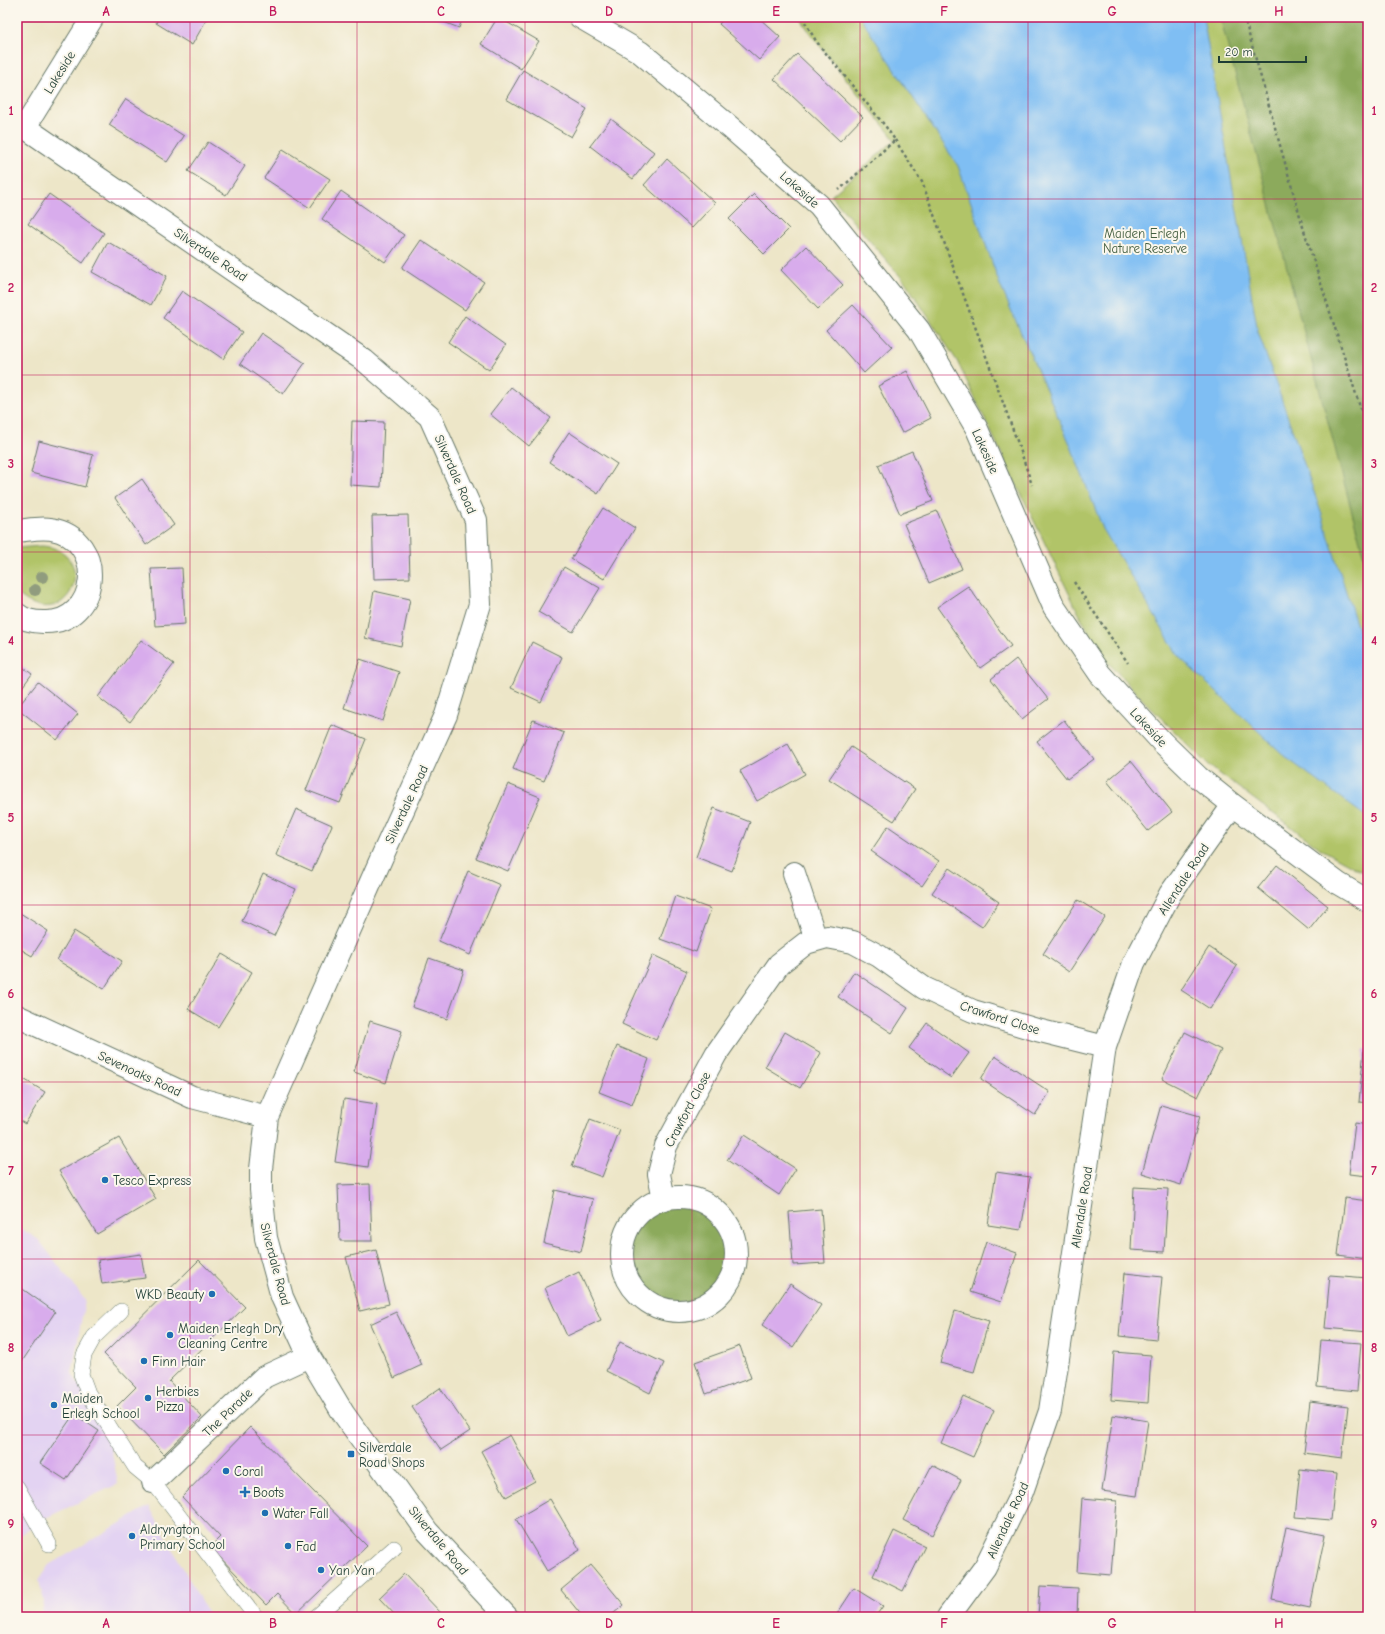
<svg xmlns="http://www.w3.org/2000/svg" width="1385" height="1634" viewBox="0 0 1385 1634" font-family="'Comic Neue',sans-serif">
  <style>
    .built { fill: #e3d3f2 }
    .green { fill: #b1c467; stroke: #68804e }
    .forest { fill: #8caa5c; stroke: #567448 }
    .water { fill: #7fbef3; stroke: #4f7e94 }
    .building { fill: #d8acec }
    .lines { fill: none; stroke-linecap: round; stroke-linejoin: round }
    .lane-casing { stroke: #677868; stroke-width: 16 }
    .street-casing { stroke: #677868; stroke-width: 24 }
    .path { stroke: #677868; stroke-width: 2.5; stroke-dasharray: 3 3; stroke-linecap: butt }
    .lane { stroke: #fff; stroke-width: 15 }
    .street { stroke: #fff; stroke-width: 22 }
    .tree { fill: #909c7e }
    .grid { fill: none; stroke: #c2185b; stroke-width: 1; stroke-opacity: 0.55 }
    .poi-dot { fill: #1f6fb2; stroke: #fbf7ec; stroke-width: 1.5 }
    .labels { text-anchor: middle; stroke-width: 4; stroke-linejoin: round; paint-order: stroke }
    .street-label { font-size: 13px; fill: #1f3d34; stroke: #fbf7ec }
    .park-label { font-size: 13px; fill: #445f41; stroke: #fbf7ec }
    .poi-label { font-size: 13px; fill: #1f3d34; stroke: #fbf7ec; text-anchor: start }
    .neatline { fill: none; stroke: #c2185b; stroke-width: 1.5 }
    .grid-label { font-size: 13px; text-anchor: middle; font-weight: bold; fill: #c2185b }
  </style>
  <rect width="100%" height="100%" fill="#fbf7ec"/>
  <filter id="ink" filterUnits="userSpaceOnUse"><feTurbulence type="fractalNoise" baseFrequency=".025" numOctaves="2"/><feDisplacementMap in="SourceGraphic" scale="8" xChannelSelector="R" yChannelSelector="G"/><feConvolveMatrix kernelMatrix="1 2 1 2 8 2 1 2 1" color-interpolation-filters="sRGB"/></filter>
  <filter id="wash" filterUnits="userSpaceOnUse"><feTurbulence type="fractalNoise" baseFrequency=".012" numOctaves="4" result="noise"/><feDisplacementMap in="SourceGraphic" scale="16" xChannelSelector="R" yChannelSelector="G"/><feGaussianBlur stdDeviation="0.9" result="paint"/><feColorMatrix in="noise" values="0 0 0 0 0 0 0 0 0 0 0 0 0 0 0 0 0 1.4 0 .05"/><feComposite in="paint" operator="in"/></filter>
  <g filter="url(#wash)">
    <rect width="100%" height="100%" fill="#ede6c8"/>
    <path class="built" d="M17 1226 39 1240 85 1300 72 1373 109 1437 118 1484 54 1514 17 1537Z
      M149 1506 210 1617H41L44 1601 39 1581 48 1566Z"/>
    <path class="green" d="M799 17H1368V875L1321 849 1208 765 1145 702 1101 655 1077 610 957 361 906 283 831 196 895 140 816 41Z
      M41 546C94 548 78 618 36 605 29 603 23 598 17 594V548Z"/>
    <path class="forest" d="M1220 17H1368V572Z
      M628 1253a50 50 0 1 1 100 0a50 50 0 1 1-100 0Z"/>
    <path class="water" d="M860 17H1203L1258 332 1322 515 1360 636 1368 645V818L1288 759 1179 657 1103 529 1070 444 1000 285 958 166Z"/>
    <g id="blocks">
      <path class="building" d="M159 17H208L192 45 156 23Z
        M431 17H463L459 28Z
        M498 17 539 41 521 69 481 44Z
        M725 17H758L780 37 759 60 719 24Z
        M797 54 863 117 840 141 774 79Z
        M523 70 587 109 571 137 506 99Z
        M126 99 184 136 167 162 109 125Z
        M611 119 654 152 633 179 590 146Z
        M208 142 245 166 226 195 188 171Z
        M283 149 330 179 310 208 264 178Z
        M667 159 715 203 692 228 644 185Z
        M341 191 404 235 385 262 322 219Z
        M49 194 104 233 83 263 28 224Z
        M754 194 789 229 764 254 729 219Z
        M421 240 484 282 465 310 402 268Z
        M108 242 167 276 151 305 92 272Z
        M806 246 843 285 818 309 781 270Z
        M182 291 242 332 223 359 163 318Z
        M853 305 892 347 864 373 826 330Z
        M465 316 506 345 489 370 448 342Z
        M261 333 305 363 283 394 240 364Z
        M907 371 931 418 902 433 878 386Z
        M511 387 551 418 529 446 490 414Z
        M352 421 384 422 381 487 350 485Z
        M569 432 617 464 598 494 549 462Z
        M39 441 93 455 85 487 31 473Z
        M912 451 933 501 900 514 878 465Z
        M142 479 174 525 146 545 115 498Z
        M603 508 635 528 604 579 571 559Z
        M937 511 962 569 929 583 904 524Z
        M408 515 410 578 374 579 372 516Z
        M564 567 600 588 573 632 538 612Z
        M182 568 185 624 155 626 151 569Z
        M968 586 1011 646 980 668 937 607Z
        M374 591 410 599 401 646 365 638Z
        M141 640 174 664 130 722 98 697Z
        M532 642 562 657 541 702 511 688Z
        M360 659 399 672 383 721 344 708Z
        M1016 659 1048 699 1022 719 991 679Z
        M17 663 32 674 17 694Z
        M38 682 78 714 57 740 17 708Z
        M533 720 564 733 544 781 513 769Z
        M1064 720 1094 759 1067 779 1037 741Z
        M332 725 366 739 340 803 306 790Z
        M788 744 805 774 757 801 740 771Z
        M851 747 915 789 894 821 829 779Z
        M1131 761 1172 812 1148 831 1107 781Z
        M508 784 540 797 508 871 476 858Z
        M714 808 750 822 732 871 696 857Z
        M296 809 332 825 312 871 276 855Z
        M888 826 939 861 922 886 871 851Z
        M1277 865 1328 906 1309 930 1258 888Z
        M949 868 999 902 982 927 932 893Z
        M468 871 500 885 470 955 439 941Z
        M263 874 296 889 274 936 242 921Z
        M675 896 711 909 696 952 660 939Z
        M1078 900 1105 917 1069 972 1043 954Z
        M17 911 48 931 32 956 17 947Z
        M74 931 122 961 104 989 57 960Z
        M1209 947 1237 966 1210 1009 1181 990Z
        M222 954 252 972 218 1027 188 1009Z
        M653 955 687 971 656 1040 622 1024Z
        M429 958 464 970 447 1019 412 1007Z
        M854 972 908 1008 892 1033 838 997Z
        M370 1021 402 1031 386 1083 354 1072Z
        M927 1023 969 1053 951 1078 909 1048Z
        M785 1032 821 1053 800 1088 765 1067Z
        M1185 1032 1221 1050 1198 1097 1162 1079Z
        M617 1046 649 1059 632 1105 599 1092Z
        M1364 1049 1368 1050V1103L1359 1102Z
        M995 1056 1050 1092 1035 1115 981 1079Z
        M17 1075 45 1092 25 1124 17 1119Z
        M344 1099 377 1104 368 1167 335 1162Z
        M1161 1105 1200 1116 1181 1185 1142 1173Z
        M590 1119 620 1130 602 1177 572 1166Z
        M1355 1123 1368 1125V1176L1349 1174Z
        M744 1135 796 1169 779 1195 727 1160Z
        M119 1138 156 1199 97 1234 59 1171Z
        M996 1172 1030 1177 1021 1230 988 1225Z
        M370 1184 372 1241H340L338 1185Z
        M1134 1187 1168 1189 1164 1252 1131 1250Z
        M555 1190 593 1199 581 1252 544 1243Z
        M1345 1198 1368 1201V1259L1338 1255Z
        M821 1209 825 1263 793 1265 789 1212Z
        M986 1242 1017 1253 1001 1302 970 1292Z
        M376 1250 389 1304 360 1311 346 1257Z
        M141 1254 145 1278 102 1284 98 1260Z
        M199 1260 245 1307 169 1381 202 1417 164 1454 117 1406 136 1387 104 1354Z
        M579 1272 601 1320 567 1336 545 1288Z
        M1125 1273 1162 1277 1156 1340 1119 1336Z
        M1330 1275 1368 1278V1332L1325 1328Z
        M790 1284 821 1305 793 1347 762 1325Z
        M17 1285 55 1312 17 1369Z
        M955 1311 989 1321 974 1372 940 1363Z
        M396 1312 422 1365 394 1378 370 1324Z
        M1321 1340 1361 1343 1357 1391 1317 1387Z
        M620 1342 664 1363 650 1393 606 1371Z
        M740 1346 751 1378 706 1394 695 1362Z
        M1114 1352 1151 1355 1148 1403 1111 1400Z
        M440 1388 470 1431 441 1450 412 1407Z
        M963 1396 994 1410 973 1457 941 1443Z
        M1310 1401 1348 1406 1342 1458 1304 1453Z
        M74 1414 99 1431 66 1480 40 1463Z
        M1113 1415 1148 1421 1137 1496 1102 1491Z
        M250 1427 367 1546 296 1614 277 1594 266 1605 210 1547 220 1537 182 1497Z
        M510 1435 535 1481 506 1497 481 1451Z
        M932 1465 961 1480 932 1535 903 1520Z
        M1300 1469 1336 1473 1331 1520 1295 1517Z
        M1082 1498 1117 1501 1111 1575 1077 1572Z
        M550 1499 580 1550 547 1571 516 1519Z
        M1286 1527 1325 1535 1310 1608 1272 1600Z
        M894 1531 925 1546 903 1591 873 1576Z
        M591 1565 624 1605 609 1617H583L561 1590Z
        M404 1574 441 1613 437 1617H397L379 1598Z
        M1040 1586 1078 1588 1077 1617H1038Z
        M854 1588 883 1606 875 1617H835Z"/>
    </g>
  </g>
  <g filter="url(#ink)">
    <use href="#blocks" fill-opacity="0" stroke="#677868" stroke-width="1"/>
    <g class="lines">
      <g class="lane-casing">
        <path id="lane" d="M121 1311 94 1337 84 1355 81 1374 88 1393 135 1467 153 1482 256 1617
          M17 1487 49 1544
          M316 1617 394 1548"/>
      </g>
      <g class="street-casing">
        <path id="street" d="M580 17 640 52 731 128 819 205 919 330 977 429 1054 607 1100 674 1162 742 1198 777 1233 805 1339 884 1368 901
          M17 122 365 361 430 417 476 520 480 604 446 715 385 850 267 1117 261 1169V1190L266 1238 282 1297 309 1356 343 1413 427 1531 507 1617
          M25 127 93 17
          M17 531C28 530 40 527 51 529 108 538 100 625 43 622 33 622 24 620 17 614
          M794 873 816 940
          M17 1016 192 1097 267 1117
          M622 1254a57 57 0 1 1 114 0a57 57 0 1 1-114 0Z
          M664 1199 659 1174 666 1146 716 1054 779 964 806 943 827 937 853 942 879 956 924 988 973 1011 1037 1030 1105 1047
          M153 1482 264 1377 309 1356
          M948 1617 985 1567 1022 1492 1050 1411 1105 1047 1134 963 1170 894 1233 805"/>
      </g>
      <path class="path" d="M802 17 816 41 886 127 895 140 839 190
        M1244 17 1303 227 1368 432
        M895 140 922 182 1020 449 1032 485
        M1074 582 1128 663"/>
      <use href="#lane" class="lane"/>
      <use href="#street" class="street"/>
    </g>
    <g class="tree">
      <circle cx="42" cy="577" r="6"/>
      <circle cx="35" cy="590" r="6"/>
    </g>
  </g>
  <path class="grid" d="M190 17V1617M357 17V1617M525 17V1617M692 17V1617M860 17V1617M1028 17V1617M1195 17V1617M17 199H1368M17 375H1368M17 552H1368M17 729H1368M17 905H1368M17 1082H1368M17 1259H1368M17 1435H1368"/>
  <g class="poi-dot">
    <circle cx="105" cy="1180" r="4"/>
    <circle cx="212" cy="1294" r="4"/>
    <circle cx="170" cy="1335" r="4"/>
    <circle cx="144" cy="1361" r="4"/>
    <circle cx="148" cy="1398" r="4"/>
    <circle cx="54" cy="1405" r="4"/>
    <rect x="347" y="1450" width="8" height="8" rx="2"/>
    <circle cx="226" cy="1471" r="4"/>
    <path d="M243 1486h4v4h4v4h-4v4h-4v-4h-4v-4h4z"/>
    <circle cx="265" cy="1513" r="4"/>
    <circle cx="132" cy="1536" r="4"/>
    <circle cx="288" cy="1546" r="4"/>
    <circle cx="321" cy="1570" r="4"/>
  </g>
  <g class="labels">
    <g class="street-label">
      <text transform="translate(59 72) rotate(-58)" y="5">Lakeside</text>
      <text transform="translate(800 189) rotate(42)" y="5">Lakeside</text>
      <text transform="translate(211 254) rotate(34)" y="5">Silverdale Road</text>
      <text transform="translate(986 451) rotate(66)" y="5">Lakeside</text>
      <text transform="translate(456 474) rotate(66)" y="5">Silverdale Road</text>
      <text transform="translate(1149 727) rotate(47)" y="5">Lakeside</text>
      <text transform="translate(406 804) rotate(-65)" y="5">Silverdale Road</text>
      <text transform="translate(1183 879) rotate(-57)" y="5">Allendale Road</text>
      <text transform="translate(1000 1017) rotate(18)" y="5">Crawford Close</text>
      <text transform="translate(140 1073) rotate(25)" y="5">Sevenoaks Road</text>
      <text transform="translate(687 1109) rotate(-62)" y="5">Crawford Close</text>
      <text transform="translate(1081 1207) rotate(-81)" y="5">Allendale Road</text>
      <text transform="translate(276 1264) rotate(75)" y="5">Silverdale Road</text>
      <text transform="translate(227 1412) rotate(-44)" y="5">The Parade</text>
      <text transform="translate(1007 1520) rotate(-65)" y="5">Allendale Road</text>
      <text transform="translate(439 1540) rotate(50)" y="5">Silverdale Road</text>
    </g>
    <g class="park-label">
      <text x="1145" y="238">Maiden Erlegh<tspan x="1145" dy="15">Nature Reserve</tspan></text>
    </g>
    <g class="poi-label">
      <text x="113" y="1185">Tesco Express</text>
      <text x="204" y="1299" text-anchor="end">WKD Beauty</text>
      <text x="178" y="1333">Maiden Erlegh Dry<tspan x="178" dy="15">Cleaning Centre</tspan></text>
      <text x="152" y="1366">Finn Hair</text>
      <text x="156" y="1396">Herbies<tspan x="156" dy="15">Pizza</tspan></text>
      <text x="62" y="1403">Maiden<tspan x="62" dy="15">Erlegh School</tspan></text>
      <text x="359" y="1452">Silverdale<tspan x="359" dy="15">Road Shops</tspan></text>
      <text x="234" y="1476">Coral</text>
      <text x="253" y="1497">Boots</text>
      <text x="273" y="1518">Water Fall</text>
      <text x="140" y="1534">Aldryngton<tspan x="140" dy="15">Primary School</tspan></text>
      <text x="296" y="1551">Fad</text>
      <text x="329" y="1575">Yan Yan</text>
    </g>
  </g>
  <rect width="1385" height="1634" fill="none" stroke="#fbf7ec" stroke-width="44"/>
  <path d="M1219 56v6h87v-6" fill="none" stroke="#1f3d34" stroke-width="2"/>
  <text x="1225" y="56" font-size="12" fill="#1f3d34" stroke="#fbf7ec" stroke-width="3" paint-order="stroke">20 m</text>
  <rect x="22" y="22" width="1341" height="1590" class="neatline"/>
  <g class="grid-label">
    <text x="106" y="16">A</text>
    <text x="273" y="16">B</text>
    <text x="441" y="16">C</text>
    <text x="609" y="16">D</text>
    <text x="776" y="16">E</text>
    <text x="944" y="16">F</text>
    <text x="1112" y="16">G</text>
    <text x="1279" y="16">H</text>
    <text x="11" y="115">1</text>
    <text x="1374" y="115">1</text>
    <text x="11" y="292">2</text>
    <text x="1374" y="292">2</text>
    <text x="11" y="468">3</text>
    <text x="1374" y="468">3</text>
    <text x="11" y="645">4</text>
    <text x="1374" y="645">4</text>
    <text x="11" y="822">5</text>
    <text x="1374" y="822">5</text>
    <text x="11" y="998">6</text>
    <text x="1374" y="998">6</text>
    <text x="11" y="1175">7</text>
    <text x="1374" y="1175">7</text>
    <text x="11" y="1352">8</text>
    <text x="1374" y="1352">8</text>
    <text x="11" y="1528">9</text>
    <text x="1374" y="1528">9</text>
    <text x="106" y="1628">A</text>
    <text x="273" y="1628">B</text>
    <text x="441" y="1628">C</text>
    <text x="609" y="1628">D</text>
    <text x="776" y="1628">E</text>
    <text x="944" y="1628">F</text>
    <text x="1112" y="1628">G</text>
    <text x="1279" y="1628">H</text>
  </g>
</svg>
